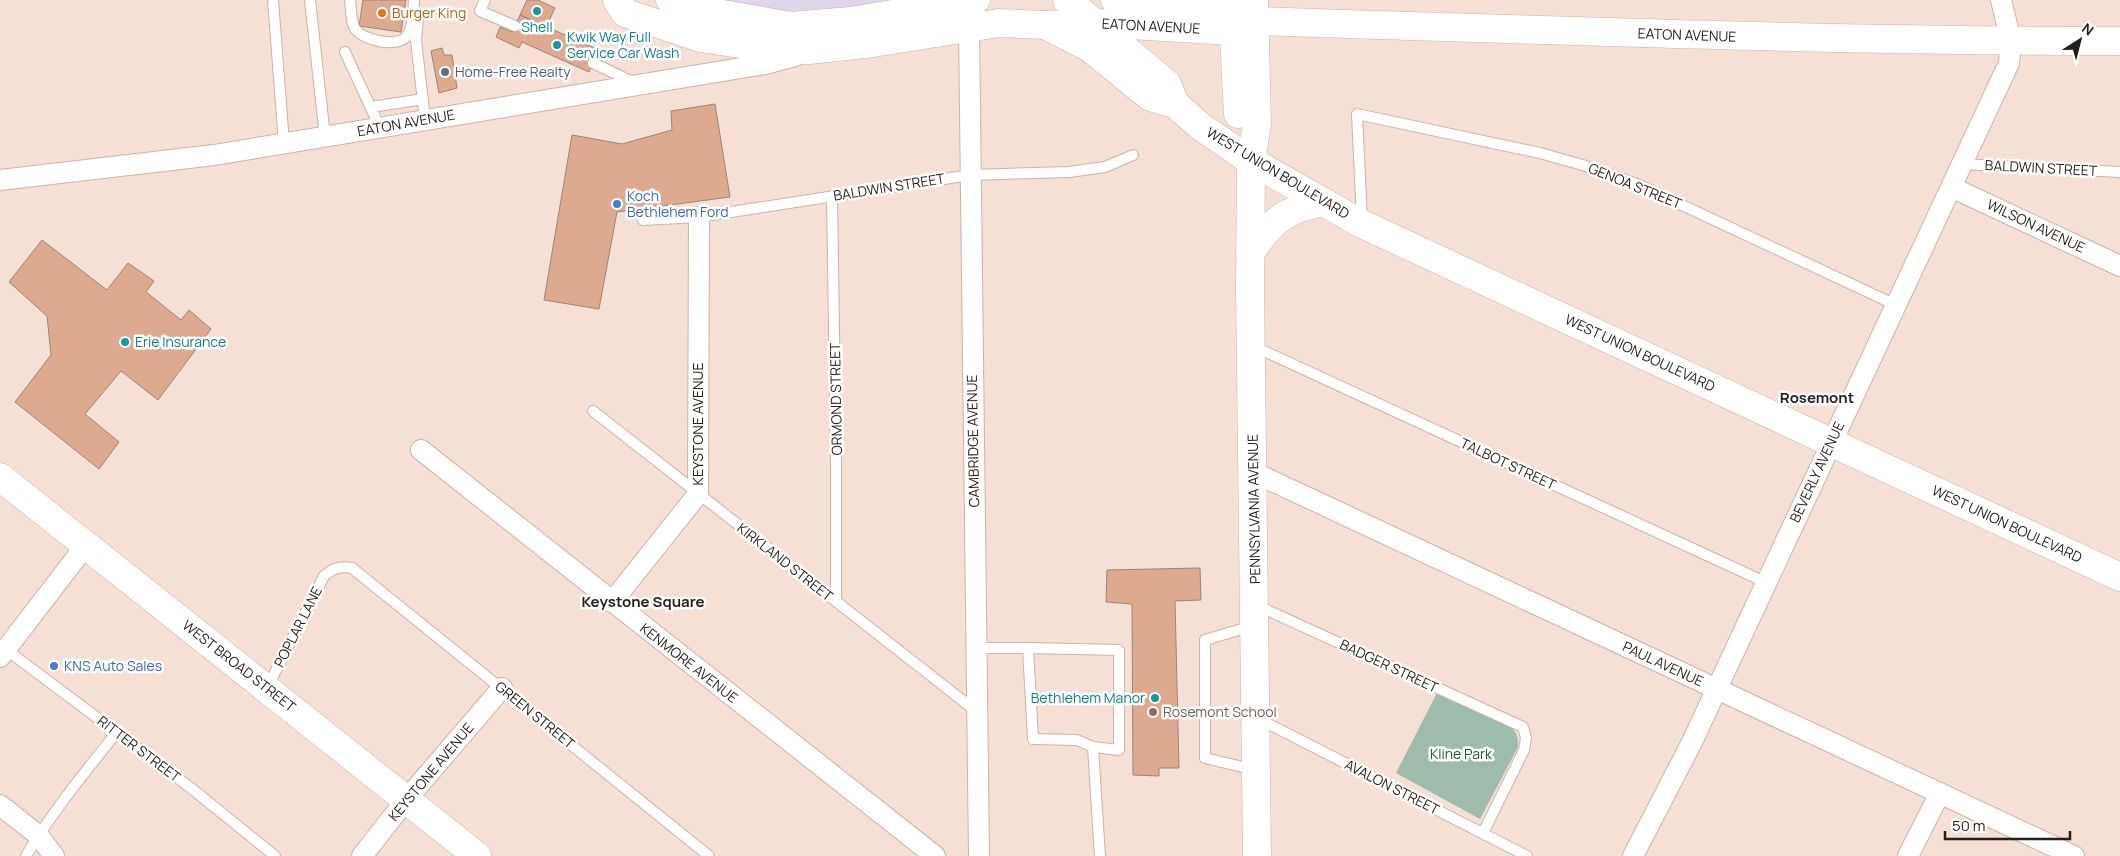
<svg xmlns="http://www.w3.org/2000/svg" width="2120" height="856" viewBox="0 0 2120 856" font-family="Manrope,sans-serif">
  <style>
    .commercial { fill: #dfd6eb }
    .green { fill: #9dbcab }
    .building { fill: #ddaa90; stroke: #99857b }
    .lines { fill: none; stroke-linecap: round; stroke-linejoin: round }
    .lane-casing { stroke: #cab4aa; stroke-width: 12 }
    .street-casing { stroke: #cab4aa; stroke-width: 22 }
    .secondary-casing { stroke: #cab4aa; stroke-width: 29 }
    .primary-casing { stroke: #cab4aa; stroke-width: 29 }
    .lane { stroke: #fff; stroke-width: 10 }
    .street { stroke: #fff; stroke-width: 20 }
    .secondary { stroke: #fff; stroke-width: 28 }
    .primary { stroke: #fff; stroke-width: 28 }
    .culture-dot { fill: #0f9aa8; stroke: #fff; stroke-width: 2 }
    .food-dot { fill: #e8710a; stroke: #fff; stroke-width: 2 }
    .service-dot { fill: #5c6f8a; stroke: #fff; stroke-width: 2 }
    .shop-dot { fill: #3f7fe0; stroke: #fff; stroke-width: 2 }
    .education-dot { fill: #8d6e63; stroke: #fff; stroke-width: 2 }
    .labels { text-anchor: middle; stroke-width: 5; stroke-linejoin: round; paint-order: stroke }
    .food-label { font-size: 14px; fill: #c56008; stroke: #fff; text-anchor: start }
    .street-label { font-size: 14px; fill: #261e1a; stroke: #fff }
    .culture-label { font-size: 14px; fill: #0d838f; stroke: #fff; text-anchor: start }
    .service-label { font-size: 14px; fill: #4e5e75; stroke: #fff; text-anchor: start }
    .shop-label { font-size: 14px; fill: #366cbe; stroke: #fff; text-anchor: start }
    .education-label { font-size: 14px; fill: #785e54; stroke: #fff; text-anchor: start }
    .park-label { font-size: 14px; fill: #18593d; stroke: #fff }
    .neighbourhood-label { font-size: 15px; font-weight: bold; fill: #261e1a; stroke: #fff }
  </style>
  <rect width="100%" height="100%" fill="#f6dfd4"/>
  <path class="commercial" d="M699 0H911L788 16Z"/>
  <path class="green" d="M1438 691 1508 725C1517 731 1518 736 1518 747L1480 819 1396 773Z"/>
  <path class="building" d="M363 0H406L401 32 359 26Z
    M527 0H538L555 8 546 27 520 15Z
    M520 15 599 50 589 72 522 42 519 48 496 37 500 27 512 32Z
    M442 48 444 55H452L457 88 439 93 431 51Z
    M715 104 730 197 617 212 599 309 544 300 572 135 622 144 672 130 671 111Z
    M42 240 107 290 128 263 154 281 146 292 181 320 189 310 211 329 158 400 121 371 85 414 119 442 99 469 15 402 51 355 47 316 9 282Z
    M1200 568 1201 600 1175 601 1179 768H1159V776L1133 775 1132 604 1106 602 1107 570Z"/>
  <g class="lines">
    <g class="lane-casing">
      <path id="lane" d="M273 0 284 143
        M310 0 325 137
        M350 0C351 8 351 20 354 27 360 40 396 48 406 37 414 29 413 11 414 0
        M485 0 480 11 515 26
        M418 19 416 40 425 120
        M345 52 375 117 377 128
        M593 63 635 83
        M371 107 423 99
        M1962 164 2120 172
        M832 196 836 464V602
        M643 220 699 217 970 175 1069 172 1105 167 1133 155
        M1362 221 1357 114 1540 153 1586 166 1637 184 1896 305
        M1253 346 1765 582
        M593 411 976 711
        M1256 605 1523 727 1526 738 1524 750 1483 833
        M1252 626 1205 640V758L1255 770
        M4 648 191 788 275 856
        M975 648H1028L1033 739 1077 740 1093 747 1119 750V650L1028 648
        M267 688 324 576C333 568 340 566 352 568L709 856
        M1259 719 1527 856
        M1093 747 1100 856
        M26 856C52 812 85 772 117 732"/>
    </g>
    <g class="street-casing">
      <path id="street" d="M969 26 979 856
        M0 180 214 155 765 64 795 56
        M1951 187 2120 266
        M421 450 935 856
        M1253 472 2074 856
        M612 602 698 494 699 217
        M0 657 86 545
        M0 805 38 835 54 856
        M362 856 406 800 502 688
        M1633 856 1692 742 2009 63 2011 41 2001 0
        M1908 856 1940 793"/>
    </g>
    <g class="secondary-casing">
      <path id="secondary" d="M1115 0 1232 7 1247 16
        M1232 0 1238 114
        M1254 0 1257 124 1251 161 1250 290 1257 856
        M1045 25 1096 23 1233 31 1254 21C1543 30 1831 41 2120 41
        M1250 254C1270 221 1286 209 1324 202"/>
    </g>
    <g class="primary-casing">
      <path id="primary" d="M617 0 625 13 701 38 774 49 809 50 873 43 999 23 1045 25 1090 48 1150 97 1175 104 1200 126 1251 161 1362 224 2120 577
        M670 0 688 8 791 26 851 21 976 0
        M1067 0 1167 84 1175 104
        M0 477 477 856"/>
    </g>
    <use href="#lane" class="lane"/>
    <use href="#street" class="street"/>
    <use href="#secondary" class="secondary"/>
    <use href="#primary" class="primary"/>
  </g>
  <g class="culture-dot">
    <circle cx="537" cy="11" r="5"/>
    <circle cx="557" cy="45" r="5"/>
    <circle cx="125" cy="342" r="5"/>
    <circle cx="1155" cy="698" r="5"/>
  </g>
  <circle class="food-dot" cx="382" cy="13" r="5"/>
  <circle class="service-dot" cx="445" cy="72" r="5"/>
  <g class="shop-dot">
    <circle cx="617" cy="204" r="5"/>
    <circle cx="54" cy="666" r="5"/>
  </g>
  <circle class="education-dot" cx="1153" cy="712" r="5"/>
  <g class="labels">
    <g class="food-label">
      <text x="392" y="18">Burger King</text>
    </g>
    <g class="street-label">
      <text transform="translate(1151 26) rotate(3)" y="5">EATON AVENUE</text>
      <text transform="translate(1687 35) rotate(2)" y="5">EATON AVENUE</text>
      <text transform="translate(406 123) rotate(-10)" y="5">EATON AVENUE</text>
      <text transform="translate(2041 168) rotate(3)" y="5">BALDWIN STREET</text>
      <text transform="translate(1278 173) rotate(31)" y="5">WEST UNION BOULEVARD</text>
      <text transform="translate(1635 186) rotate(22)" y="5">GENOA STREET</text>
      <text transform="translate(889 187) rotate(-9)" y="5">BALDWIN STREET</text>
      <text transform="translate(2036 226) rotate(25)" y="5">WILSON AVENUE</text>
      <text transform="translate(1640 353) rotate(25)" y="5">WEST UNION BOULEVARD</text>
      <text transform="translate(836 399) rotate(-91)" y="5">ORMOND STREET</text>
      <text transform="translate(698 424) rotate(-90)" y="5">KEYSTONE AVENUE</text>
      <text transform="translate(973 441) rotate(-91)" y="5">CAMBRIDGE AVENUE</text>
      <text transform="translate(1508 464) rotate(25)" y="5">TALBOT STREET</text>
      <text transform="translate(1817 472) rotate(-65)" y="5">BEVERLY AVENUE</text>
      <text transform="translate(1254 509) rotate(-91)" y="5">PENNSYLVANIA AVENUE</text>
      <text transform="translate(2007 524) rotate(25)" y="5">WEST UNION BOULEVARD</text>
      <text transform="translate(785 562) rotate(38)" y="5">KIRKLAND STREET</text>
      <text transform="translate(298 627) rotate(-63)" y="5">POPLAR LANE</text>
      <text transform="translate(689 663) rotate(38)" y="5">KENMORE AVENUE</text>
      <text transform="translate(1663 664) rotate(25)" y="5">PAUL AVENUE</text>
      <text transform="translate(239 666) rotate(38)" y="5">WEST BROAD STREET</text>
      <text transform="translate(1389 666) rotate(25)" y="5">BADGER STREET</text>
      <text transform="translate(535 715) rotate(39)" y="5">GREEN STREET</text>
      <text transform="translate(139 749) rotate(37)" y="5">RITTER STREET</text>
      <text transform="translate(431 772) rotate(-50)" y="5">KEYSTONE AVENUE</text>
      <text transform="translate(1392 787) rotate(27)" y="5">AVALON STREET</text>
    </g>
    <g class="culture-label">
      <text x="537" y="32" text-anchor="middle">Shell</text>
      <text x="567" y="42">Kwik Way Full<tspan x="567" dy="16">Service Car Wash</tspan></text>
      <text x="135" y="347">Erie Insurance</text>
      <text x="1145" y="703" text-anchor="end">Bethlehem Manor</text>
    </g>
    <g class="service-label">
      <text x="455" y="77">Home-Free Realty</text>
    </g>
    <g class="shop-label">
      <text x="627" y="201">Koch<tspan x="627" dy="16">Bethlehem Ford</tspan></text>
      <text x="64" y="671">KNS Auto Sales</text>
    </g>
    <g class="education-label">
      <text x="1163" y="717">Rosemont School</text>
    </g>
    <g class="park-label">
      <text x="1461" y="759">Kline Park</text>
    </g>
    <g class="neighbourhood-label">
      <text x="1817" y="403">Rosemont</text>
      <text x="643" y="607">Keystone Square</text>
    </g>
  </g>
  <g transform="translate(2080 40) rotate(36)" stroke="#ffffff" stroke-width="4" paint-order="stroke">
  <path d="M0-4L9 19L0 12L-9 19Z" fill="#261e1a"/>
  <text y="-8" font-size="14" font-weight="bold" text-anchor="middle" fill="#261e1a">N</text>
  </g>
  <path d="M1945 831v8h125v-8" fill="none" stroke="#261e1a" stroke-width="2.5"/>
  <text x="1952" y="831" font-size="15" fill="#261e1a" stroke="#ffffff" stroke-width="4" paint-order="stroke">50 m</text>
</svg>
